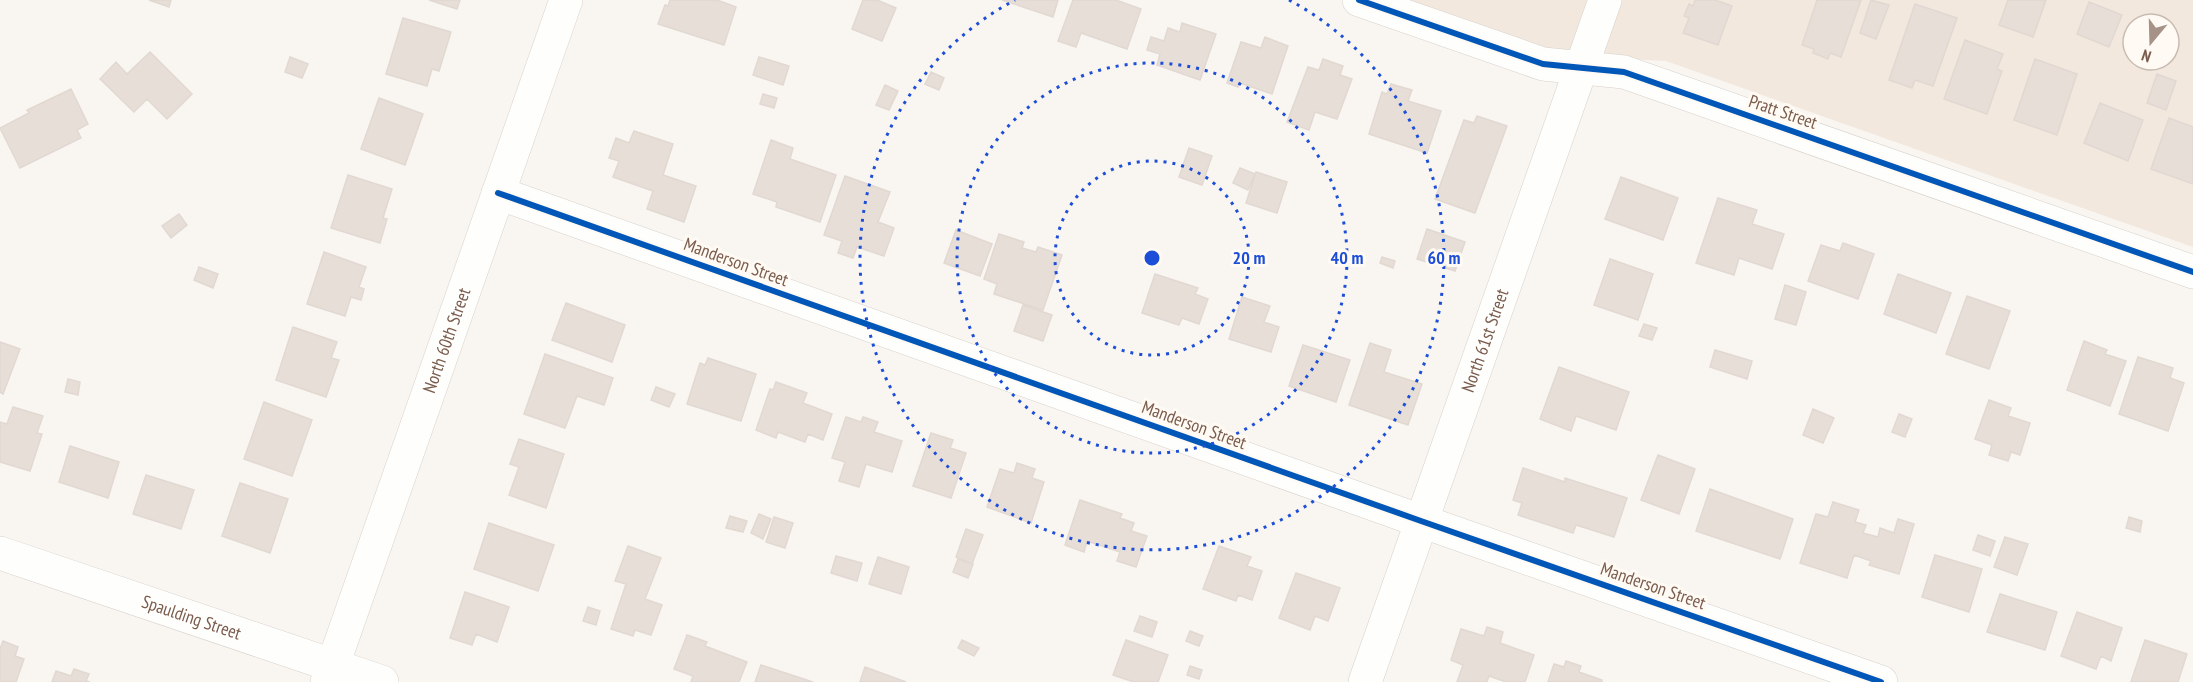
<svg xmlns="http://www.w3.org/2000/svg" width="2193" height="682" viewBox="0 0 2193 682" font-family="'PT Sans Narrow',sans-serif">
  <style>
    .residential { fill: #f2e8de; fill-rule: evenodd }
    .building { fill: #e6ded7; stroke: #e2d8d2; stroke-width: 1.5 }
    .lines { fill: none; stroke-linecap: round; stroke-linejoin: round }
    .street-casing { stroke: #d7d1cb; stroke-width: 34 }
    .secondary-casing { stroke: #d9d2cb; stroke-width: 34 }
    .street { stroke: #fefefd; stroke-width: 33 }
    .secondary { stroke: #fefefd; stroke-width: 33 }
    .cycleway-casing { stroke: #fffaf3; stroke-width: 10 }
    .cycleway { stroke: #0057b8; stroke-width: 6 }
    .ring { fill: none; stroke: #1d4ed8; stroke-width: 3; stroke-dasharray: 3 6 }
    .labels { text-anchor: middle; stroke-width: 6; stroke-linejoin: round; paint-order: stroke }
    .street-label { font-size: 18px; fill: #7a5c4d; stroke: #fffaf3 }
    .centre { fill: #1d4ed8; stroke: #fffaf3; stroke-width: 3 }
    .ring-label { font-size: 18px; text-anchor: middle; font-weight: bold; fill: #1d4ed8; stroke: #fffaf3; stroke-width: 6; stroke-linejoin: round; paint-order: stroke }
  </style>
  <rect width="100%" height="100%" fill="#f9f5f0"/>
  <path class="residential" d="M1394 0H2193V247L1666 61 1544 55ZM2133 24H2169V60H2133Z"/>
  <path class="building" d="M149 0H171L169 7Z
    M429 0H460L457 9Z
    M670 0H717L736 7 724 45 658 24 665 5 668 6Z
    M863 0H877L896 8 882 41 852 29Z
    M1002 0H1058L1053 17Z
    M1073 0H1116L1141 9 1127 49 1081 33 1076 47 1058 41Z
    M1695 0H1715L1732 6 1718 45 1683 33 1689 18 1684 16 1689 4 1693 6Z
    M1817 0H1861L1841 57 1830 53 1828 59 1813 53 1814 49 1802 45Z
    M1871 0 1889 5 1876 39 1860 33Z
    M2008 0H2046L2033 37 1999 25Z
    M2089 2 2122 15 2109 47 2077 34Z
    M1915 4 1957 18 1933 86 1915 80 1912 88 1889 80Z
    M403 18 451 32 439 71 432 69 427 86 386 74Z
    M1182 23 1216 34 1200 80 1157 65 1160 54 1147 50 1151 37 1164 41 1168 28 1180 32Z
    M1265 37 1288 46 1272 94 1240 83 1238 87 1227 83 1241 42 1261 48Z
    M1965 40 2003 54 1997 69 2002 71 1987 114 1944 99Z
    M150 52 192 94 167 119 147 99 134 112 100 79 116 62 127 74Z
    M290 57 308 64 302 78 285 72Z
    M759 57 789 66 783 85 753 75Z
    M1323 59 1343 66 1340 75 1352 79 1337 119 1315 112 1309 130 1287 122 1308 67 1319 70Z
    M2035 59 2077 74 2057 135 2014 120Z
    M931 72 944 78 939 90 925 84Z
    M2157 74 2176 81 2166 110 2147 103Z
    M1391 84 1412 90 1408 101 1441 111 1427 153 1369 134 1382 92 1387 94Z
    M885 85 898 91 889 110 876 105Z
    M71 89 88 124 77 130 81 138 20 168 0 128 29 113 27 110Z
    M763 94 777 98 774 108 760 104Z
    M379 98 423 114 405 165 361 149Z
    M2100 103 2143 120 2128 161 2084 143Z
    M1477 116 1507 126 1475 213 1435 199 1464 120 1474 123Z
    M2169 118 2193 127V184L2151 169Z
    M634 131 673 144 663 175 696 186 684 222 647 209 653 191 613 177 619 161 609 158 616 138 629 143Z
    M771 140 793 148 790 159 836 175 820 222 776 207 777 202 753 194Z
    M1189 148 1212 156 1202 185 1179 177Z
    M1240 168 1255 174 1248 190 1233 183Z
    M1256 172 1287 182 1277 213 1246 203Z
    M348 175 392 189 383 218 387 219 380 243 331 228Z
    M845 176 890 192 878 222 894 228 884 256 857 247 853 258 838 253 842 241 824 235Z
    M1621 177 1678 198 1663 240 1605 219Z
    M1718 198 1757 210 1752 224 1784 234 1772 269 1739 258 1734 275 1696 263Z
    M179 214 187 225 171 238 162 226Z
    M1427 229 1465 242 1455 271 1417 259Z
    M956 230 992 244 980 276 944 263Z
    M999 234 1024 242 1022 248 1036 252 1038 247 1062 255 1043 310 994 294 997 284 984 279Z
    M1843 243 1874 254 1858 299 1808 281 1821 245 1840 251Z
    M324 252 366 267 359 287 364 289 361 300 351 297 345 316 307 304Z
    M1382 257 1395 261 1393 268 1380 263Z
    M1610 259 1653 274 1638 320 1594 305Z
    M199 267 218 274 213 288 194 280Z
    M1155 274 1198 288 1195 294 1208 299 1199 324 1182 318 1179 325 1142 313Z
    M1898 274 1951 293 1936 333 1884 314Z
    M1785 285 1806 292 1796 325 1775 319Z
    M1967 296 2010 311 1989 369 1946 354Z
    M1242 297 1270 306 1264 322 1279 327 1271 352 1229 339Z
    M566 303 625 325 612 362 552 340Z
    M1023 305 1052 315 1043 341 1014 331Z
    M1644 324 1657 328 1652 340 1639 336Z
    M293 327 337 342 331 358 339 360 326 397 276 380Z
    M2084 341 2107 350 2105 354 2126 361 2110 406 2067 390Z
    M0 342 20 349 3 394 0 392Z
    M1370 343 1391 350 1384 372 1422 384 1408 425 1349 405Z
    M1303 345 1350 360 1336 402 1289 386Z
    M1715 350 1752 361 1747 379 1710 367Z
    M545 354 613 378 604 405 577 396 565 428 524 414Z
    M2138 357 2173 368 2170 378 2184 383 2168 431 2119 414Z
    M708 358 756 374 741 421 687 404 700 363 705 365Z
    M1559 367 1629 392 1616 430 1576 416 1571 431 1540 419Z
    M68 379 80 382 78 395 65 392Z
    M776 382 807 393 803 403 832 414 823 440 808 434 805 442 778 432 776 438 756 430 770 389 773 390Z
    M656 387 675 394 669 407 651 400Z
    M1989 400 2011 408 2008 416 2030 423 2020 455 2011 452 2008 461 1989 455 1992 445 1975 439Z
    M264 402 312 420 292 476 244 459Z
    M13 407 43 416 37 433 42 434 30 471 0 462V422L7 424Z
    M1813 409 1834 418 1823 443 1803 435Z
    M1899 414 1912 419 1905 437 1892 432Z
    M846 417 861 422 863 417 878 422 874 432 902 441 892 472 866 464 859 487 839 481 845 462 832 458Z
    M931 433 953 440 950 448 966 453 951 498 913 486Z
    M519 439 564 454 546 508 509 495 519 467 510 464Z
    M70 446 119 462 108 498 59 482Z
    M1658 455 1695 469 1679 514 1641 500Z
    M1017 463 1035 469 1032 478 1044 482 1031 523 987 507 1000 469 1014 473Z
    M1523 468 1565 482V478L1627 498 1614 537 1576 525 1573 533 1518 515 1522 503 1513 500Z
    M146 475 194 490 181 529 133 514Z
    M240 483 288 499 270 553 222 536Z
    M1710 489 1793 519 1780 559 1696 531Z
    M1080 500 1122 514 1120 518 1134 523 1131 531 1147 536 1136 567 1117 561 1120 552 1087 541 1084 552 1065 545Z
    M1833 502 1859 510 1855 522 1866 525 1863 533 1878 537 1880 528 1894 533 1898 519 1914 524 1899 574 1869 565 1871 561 1854 555 1847 578 1800 563 1816 514 1828 517Z
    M759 514 771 519 763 539 751 533Z
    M730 516 747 521 743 532 726 528Z
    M774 517 793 523 785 548 766 542Z
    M2129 517 2142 521 2140 532 2126 528Z
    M489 523 554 545 538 591 474 569Z
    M966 529 983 535 972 564 956 557Z
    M1978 535 1995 541 1990 556 1973 550Z
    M2005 537 2028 544 2017 575 1994 567Z
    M628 546 661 558 645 599 662 605 651 635 635 630 633 636 611 629 626 584 615 581Z
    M1219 546 1251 557 1247 566 1262 571 1252 600 1238 595 1236 601 1203 589Z
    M1935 555 1982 569 1969 612 1922 597Z
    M836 556 862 563 857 581 831 573Z
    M878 557 909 567 901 594 869 584Z
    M958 559 973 564 968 578 953 572Z
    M1296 573 1340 588 1328 621 1315 616 1310 630 1279 618Z
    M465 592 509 607 497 642 476 634 472 645 450 638Z
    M2000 594 2057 612 2045 650 1987 632Z
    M588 607 600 611 596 625 583 621Z
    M2077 612 2122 628 2111 661 2101 656 2096 669 2061 656Z
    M1140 616 1157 622 1152 637 1134 631Z
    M1487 627 1503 632 1500 643 1534 655 1525 682H1506L1489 676 1487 682H1457L1463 665 1451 660 1461 629 1484 636Z
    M1190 631 1203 636 1199 646 1186 641Z
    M687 635 707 642 705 646 747 662 739 682H691L693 676 674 669Z
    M962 640 979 648 974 656 958 648Z
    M1126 640 1168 655 1158 682H1134L1113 675Z
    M2145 640 2187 654 2178 682H2131Z
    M3 641 18 647 15 656 24 659 16 682H0V649Z
    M1566 661 1581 666 1579 672 1602 680V682H1548L1554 664 1564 667Z
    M761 665 813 682H755Z
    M1190 666 1202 670 1199 679 1187 675Z
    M865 667 906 682H860Z
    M74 669 89 674 86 681 90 682H52L56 671 71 676Z"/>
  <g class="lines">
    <g class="street-casing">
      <g id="street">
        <path d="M1359 0 1543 64 1624 72 2193 272"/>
        <path d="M498 193 1421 521 1881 682"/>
        <path id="s1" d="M0 553 382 682"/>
        <path id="s2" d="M1365 682 1605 0"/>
      </g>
    </g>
    <g class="secondary-casing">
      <g id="secondary">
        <path id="s3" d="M327 682 566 0"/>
      </g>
    </g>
    <use href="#street" class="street"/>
    <use href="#secondary" class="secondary"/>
    <g class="cycleway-casing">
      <path id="cycleway" d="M1359 0 1543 64 1624 72 2193 272
        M498 193 1421 521 1881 682"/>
    </g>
    <use href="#cycleway" class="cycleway"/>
  </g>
  <g class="ring">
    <circle cx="1152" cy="258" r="97"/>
    <circle cx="1152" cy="258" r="195"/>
    <path d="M1289 0A292 292 0 1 1 1015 0"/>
  </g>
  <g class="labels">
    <g class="street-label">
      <text transform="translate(1783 112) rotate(19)" y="6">Pratt Street</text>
      <text transform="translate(736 262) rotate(20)" y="6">Manderson Street</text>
      <text dy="6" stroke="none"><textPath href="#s3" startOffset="362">North 60th Street</textPath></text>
      <text dy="6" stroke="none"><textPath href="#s2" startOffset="362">North 61st Street</textPath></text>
      <text transform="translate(1194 425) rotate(20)" y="6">Manderson Street</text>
      <text transform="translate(1653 586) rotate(19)" y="6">Manderson Street</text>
      <text dy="6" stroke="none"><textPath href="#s1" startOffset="202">Spaulding Street</textPath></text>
    </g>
  </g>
  <circle cx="1152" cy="258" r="9" class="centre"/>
  <g class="ring-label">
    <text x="1249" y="264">20 m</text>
    <text x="1347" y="264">40 m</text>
    <text x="1444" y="264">60 m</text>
  </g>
  <g transform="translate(2151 42) rotate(199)"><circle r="28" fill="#fffaf3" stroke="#cabbb1" stroke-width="1.5"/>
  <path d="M0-4.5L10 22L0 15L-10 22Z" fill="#a69286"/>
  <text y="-9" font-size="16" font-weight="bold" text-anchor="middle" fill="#7a5c4d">N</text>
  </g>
</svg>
